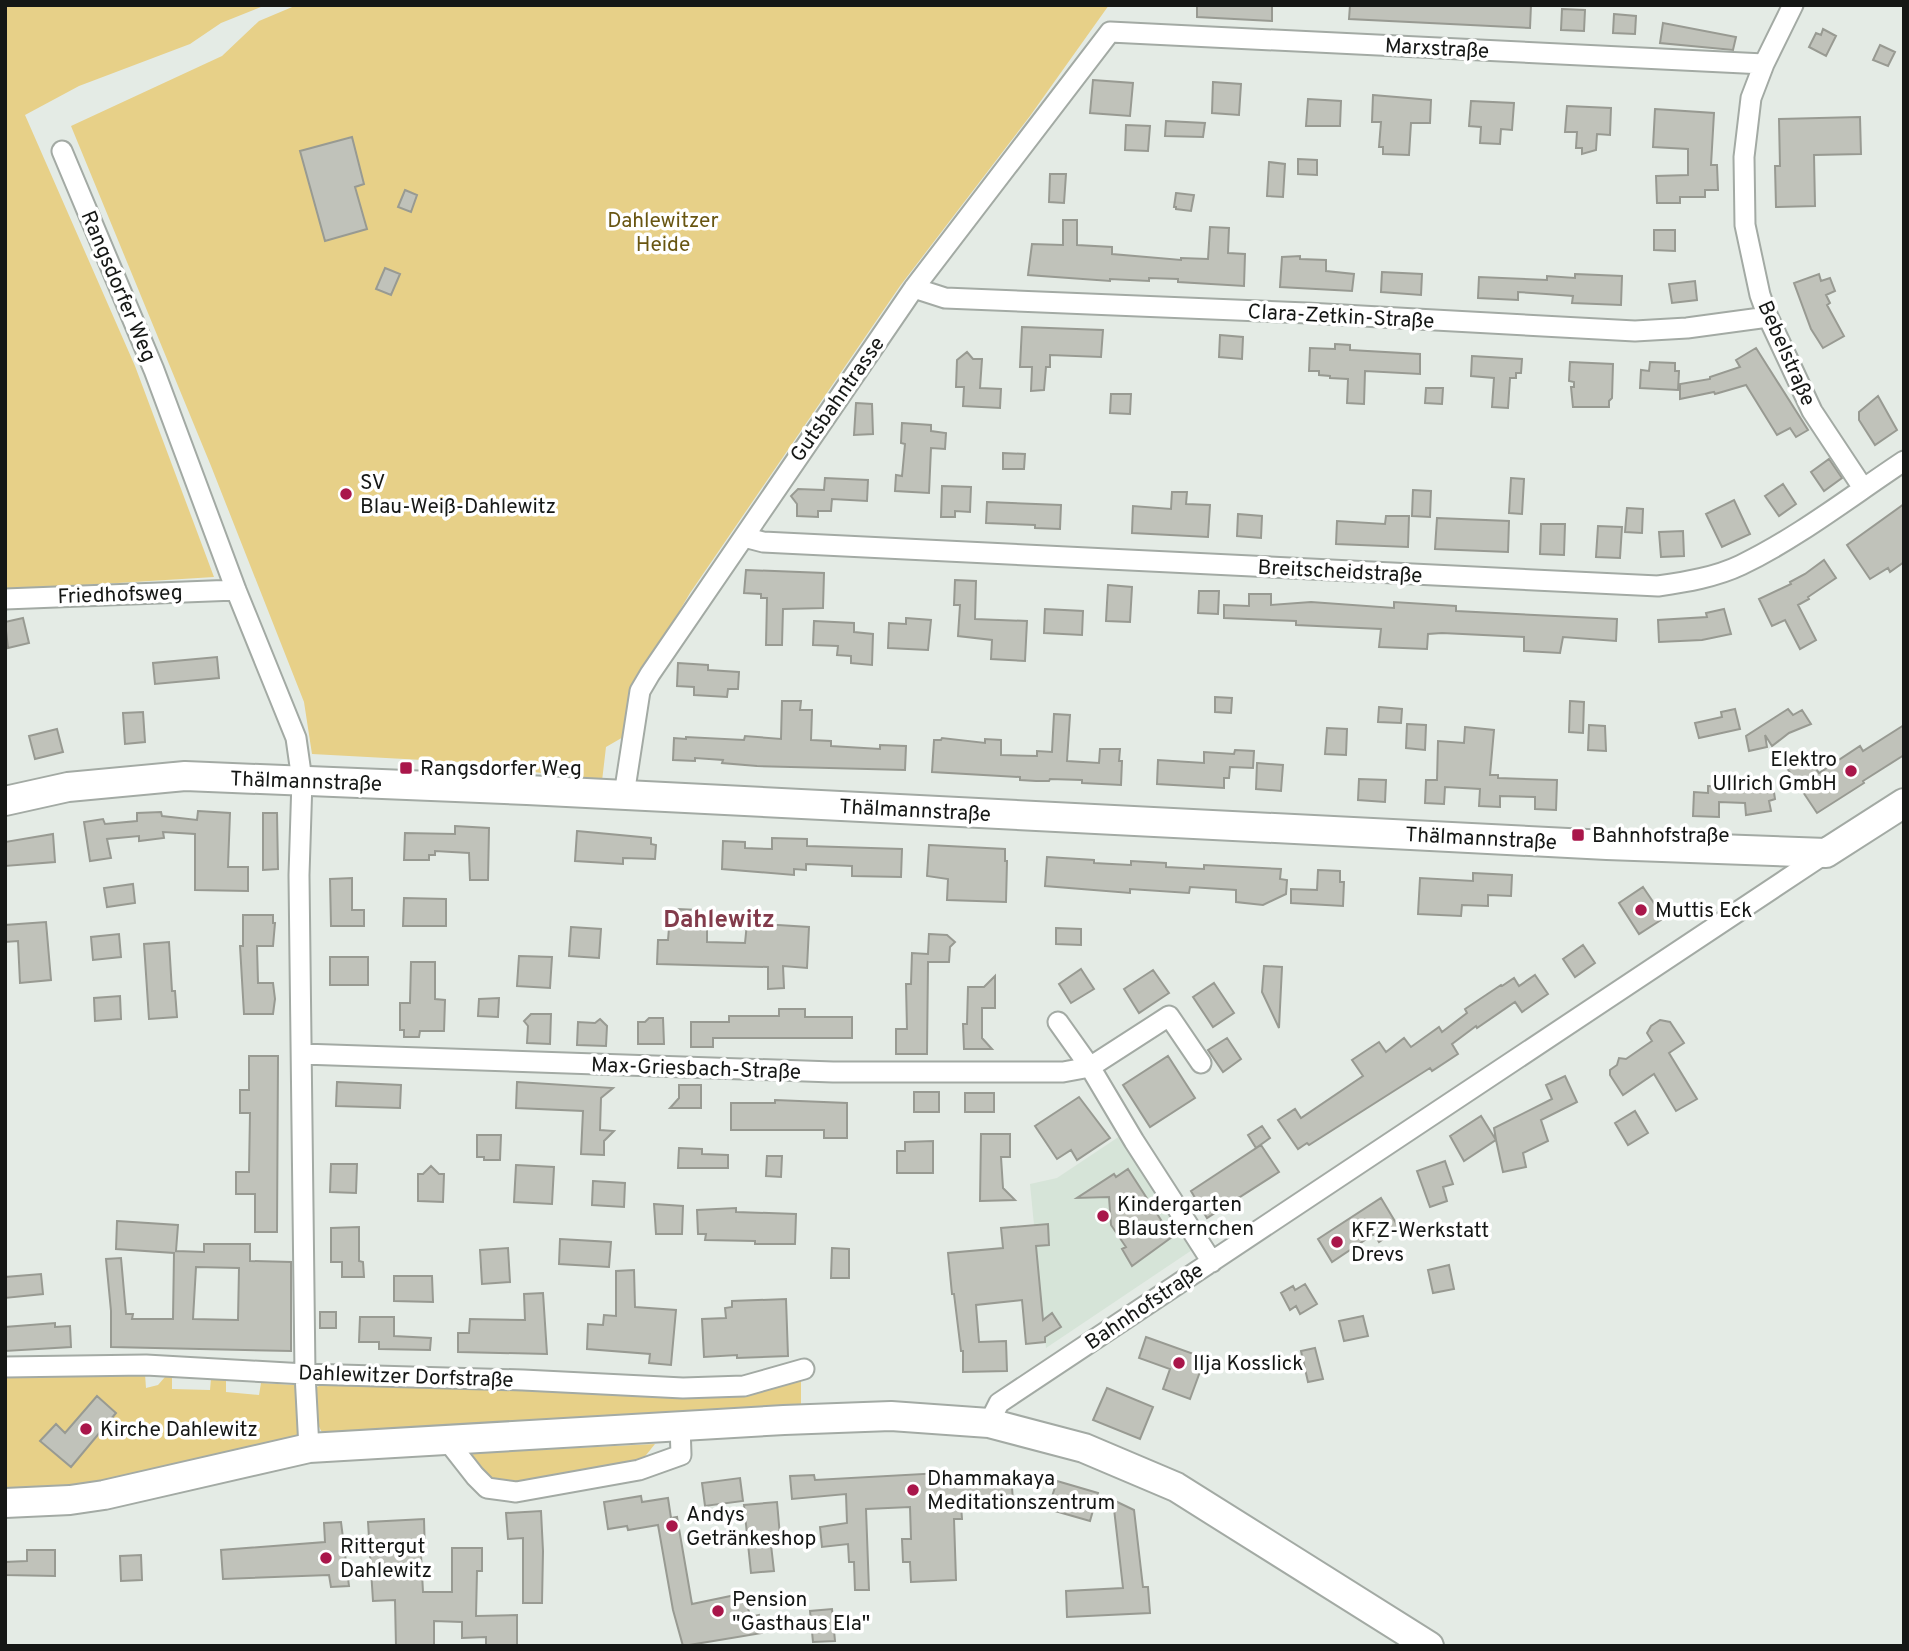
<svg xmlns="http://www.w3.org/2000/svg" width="1909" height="1651" viewBox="0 0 1909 1651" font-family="Overpass,sans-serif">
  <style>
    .built { fill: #d6e4d8 }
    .green { fill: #e7d088 }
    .building { fill: #c0c2ba; stroke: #989a92; stroke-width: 2; fill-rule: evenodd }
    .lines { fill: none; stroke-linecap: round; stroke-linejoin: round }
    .street-casing { stroke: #a3aaa4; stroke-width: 23 }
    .secondary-casing { stroke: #a3aaa4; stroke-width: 32 }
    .street { stroke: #fff; stroke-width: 19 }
    .secondary { stroke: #fff; stroke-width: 28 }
    .poi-dot { fill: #a9164a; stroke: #fff; stroke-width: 2.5 }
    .labels { text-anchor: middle; stroke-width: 7; stroke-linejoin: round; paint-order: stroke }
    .street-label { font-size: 21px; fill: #151715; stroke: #fff }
    .park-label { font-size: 21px; fill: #685511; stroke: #fff }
    .poi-label { font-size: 21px; fill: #151715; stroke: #fff; text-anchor: start }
    .quarter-label { font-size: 24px; font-weight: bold; fill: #833b4b; stroke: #fff }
  </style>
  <rect width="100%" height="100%" fill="#e4ebe5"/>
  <path class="built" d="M1120 1136 1195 1248 1046 1348 1030 1184 1057 1178Z"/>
  <path class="green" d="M5 5H266L221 23 190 44 79 86 25 115 135 366 214 577 5 590Z
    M297 5H1109L1030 116 900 286 690 593 636 685 625 736 606 747 602 781 460 762 312 754 304 702 211 466 71 126 222 56 259 21Z
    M145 1374 146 1388 158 1385 165 1377H172V1389L210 1390 211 1379 226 1380V1392L259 1395 261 1383 294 1385 298 1387 303 1436 95 1484 5 1490V1376Z
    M801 1376V1408L325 1435C316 1429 310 1396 317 1387 319 1386 326 1383 328 1382L582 1388Z
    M655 1444 638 1465C603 1470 507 1496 481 1472 477 1468 475 1459 472 1453Z"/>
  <path class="building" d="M1197 5H1272V21L1197 17Z
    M1350 5H1531L1530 28 1349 19Z
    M1562 9 1585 10 1584 31 1561 30Z
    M1614 14 1636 16 1635 34 1613 33Z
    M1663 23 1736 37 1733 50 1660 43Z
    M1823 29 1836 36 1826 56 1809 47 1816 33 1821 35Z
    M1880 45 1895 52 1888 66 1873 60Z
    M1093 80 1133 83 1130 116 1090 113Z
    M1213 82 1241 84 1239 115 1212 113Z
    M1373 95 1431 100 1430 123H1411L1409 155 1383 154V147H1379L1381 122H1372Z
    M1308 99 1341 101 1340 126H1306Z
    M1471 101 1514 103 1512 130 1501 129 1500 144 1480 143 1481 127 1469 126Z
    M1567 106 1611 108 1610 135 1597 134 1596 150 1582 154V148H1576L1577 132H1565Z
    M1655 109 1714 113 1711 165H1717L1718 190H1705V197H1680V203H1657L1656 176 1688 175V149L1653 147Z
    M1860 117 1861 154 1814 155 1815 206 1776 207 1775 166H1780L1779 119Z
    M1166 121 1205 123 1203 137 1165 136Z
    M1126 125 1150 126 1148 151 1125 150Z
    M352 137 364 184 355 187 367 229 325 241 300 151Z
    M1298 159 1317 160V175L1298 174Z
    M1269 162 1285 164 1283 197 1267 196Z
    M1050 174H1066L1064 203 1049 202Z
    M405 190 417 195 411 212 398 207Z
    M1176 193 1194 195 1191 211 1176 209V207H1174Z
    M1063 220H1077V245L1112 247V254L1181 260V258L1208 259 1210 227 1229 228 1228 253 1245 254 1244 286 1178 282V279L1149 278V281L1110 279V281L1028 275 1032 244 1063 245Z
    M1654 230H1675V251L1654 250Z
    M1300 256V259L1326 260V271L1354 274 1352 291 1280 287 1282 257Z
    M385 268 400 274 391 295 376 289Z
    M1382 272 1422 274 1421 295 1381 292Z
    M1575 274 1622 276 1621 305 1572 303 1573 296 1546 294 1518 292V300L1478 298 1479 277 1547 280V276L1575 278Z
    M1819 274 1821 281 1830 278 1835 291 1826 295 1830 303 1827 305 1844 336 1823 348 1811 329 1794 283Z
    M1695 281 1697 300 1672 303 1669 284Z
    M1022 327 1103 330 1101 357 1050 355V367H1046L1044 390 1031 391 1032 367H1020Z
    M1220 335 1243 337 1242 359 1219 357Z
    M1335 344 1350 345V350L1420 354V374L1365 371 1364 404 1347 403 1348 379 1330 378V376L1319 375V371H1309L1310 348 1335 349Z
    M1756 348 1808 430 1796 437 1790 428 1777 435 1746 385 1715 394 1714 392 1680 399V384L1710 379V377L1740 367 1736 360Z
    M967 352 973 359H982L980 388 1001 389 1000 408 963 406 964 387H956L957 360Z
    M1472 356 1522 359 1521 373H1516V378H1510L1508 408 1492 407 1494 378 1471 376Z
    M1570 362 1613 364 1612 398 1609 401V407H1573L1571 387H1574V382L1569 381Z
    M1650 362 1675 363V371H1679L1678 390 1640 388 1641 370 1649 371Z
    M1426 388H1443L1442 404 1425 403Z
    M1111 394H1131L1130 414 1110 413Z
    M1878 396 1897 430 1875 445 1859 420V412Z
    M856 403 872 404 873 434 854 435Z
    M902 423 931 425V431L946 433 945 449 931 448 929 493 895 491 896 475 902 476 905 444 901 443Z
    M1003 453 1025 454 1024 469H1003Z
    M1829 459 1842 478 1824 491 1811 472Z
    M825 478 868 480 867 501 832 499 831 511H818V517L797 516V504L791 496 798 489 824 490Z
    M1511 478 1524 479 1522 514 1509 513Z
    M1783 484 1796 504 1779 516 1765 496Z
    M942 486 971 487 970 512 955 511V517H941Z
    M1413 490 1431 491 1430 517 1412 516Z
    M1172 492H1187L1186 504 1210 505 1208 537 1132 533 1133 506 1171 509Z
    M1734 500 1750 534 1722 547 1706 514Z
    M987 502 1061 505 1060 529 1035 528V525L986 523Z
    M1904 504V562L1890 572 1888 568 1870 579 1847 545Z
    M1627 508 1643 509 1642 533 1625 532Z
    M1238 514 1262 516 1261 538 1237 536Z
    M1386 516H1409L1408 547 1336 544 1337 521 1385 524Z
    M1437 518 1509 521 1508 552 1435 549Z
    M1541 524H1565L1564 555 1540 554Z
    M1598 526 1622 527 1620 558 1596 557Z
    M1683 531 1684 556 1661 557 1659 532Z
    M1824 560 1836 578 1808 597 1809 599 1798 605 1816 640 1800 649 1785 620 1772 626 1759 599 1791 584 1790 582 1805 574Z
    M746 570 824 573 823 608 783 609 782 645H766L767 598H761V594L744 593Z
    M955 580 976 581 975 619 1027 621 1025 661 991 659 992 640 958 636 960 605H954Z
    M1108 585 1132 587 1130 622 1106 621Z
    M1199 591H1219L1218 614 1198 613Z
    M1249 594H1271V605L1311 602 1394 608V602L1456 606V611L1617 619 1616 641 1563 637 1560 653 1524 651V637L1442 633 1428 634 1427 649 1379 647 1381 629 1296 625V621L1224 618V605L1249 606Z
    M1045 609 1083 611 1082 635 1044 633Z
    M1724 609 1731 634 1702 640 1659 642 1658 620 1707 617 1706 613Z
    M23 618 29 643 8 648 5 622Z
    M906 618 931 620 928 650 888 648 889 623 906 624Z
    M814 621 854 623V632L873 634 872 665 851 663V656L837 655 838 646 813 645Z
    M217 657 219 678 155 684 153 663Z
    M678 663 708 665V670L739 672 738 689H728L727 697 694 695V687L677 686Z
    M1215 697 1232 698 1231 713 1215 712Z
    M782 701H801L800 710H812L811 740 831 741V746L880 749V745L906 746 905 770 757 766 722 763 723 760 695 758V761L673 760 674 738 686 739V737L744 740 745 736 781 739Z
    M1570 701 1584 702 1583 733 1569 732Z
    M1379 707 1402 709 1401 723 1378 722Z
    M1735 709 1740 729 1699 738 1695 723 1722 717 1721 712Z
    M1788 709 1793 715 1802 710 1811 724 1789 733 1772 746 1765 735 1767 747 1749 751 1746 736Z
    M143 712 145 742 125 744 123 713Z
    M1054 714 1070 715 1067 761 1099 763 1100 749H1120L1119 761H1122L1121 785 1082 783V780L1050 779 1049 781H1036L1020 780V777L932 772 934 740H941L942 738 985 743V739L1001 740V755L1037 756V751L1052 752Z
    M1407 724 1426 725 1425 750 1406 748Z
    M1589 725 1605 726 1606 751 1588 750Z
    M1904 725V755L1863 781 1864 783 1817 813 1787 768 1807 755 1819 773 1860 746 1863 751Z
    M1465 727 1494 730 1490 775H1498V778L1557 780 1556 810 1535 809V797L1500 796V807L1479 806 1480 789 1445 787 1444 804 1425 803 1426 780H1437L1438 741 1464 743Z
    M1327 728 1347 729 1346 755 1325 754Z
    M57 729 63 752 35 759 29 736Z
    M1235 750 1254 751 1253 768 1230 767 1229 778H1224V788L1157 784 1158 760 1204 763V752L1234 754Z
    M1257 763 1283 765 1281 791 1256 789Z
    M1359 779 1386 780 1385 802 1358 800Z
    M1772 779 1775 799 1769 801 1771 811 1746 815 1745 803 1719 802V817L1693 816 1694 792 1708 793V786L1742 787V783L1766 780V782Z
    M198 811 230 813 228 867H248V891L195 890V834L163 832 164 838 139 841V836L107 839 111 858 90 861 84 822 103 819 105 824 137 821V813L161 812 162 816 197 820Z
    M263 813H277L278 869 263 870Z
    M455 826 489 828 488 880H470L469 853 435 851V855H429V860H404L405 833 455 834Z
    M577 831 651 838V844L656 845 655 859 623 858V864L575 861Z
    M53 834 55 862 5 866V842Z
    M772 838 807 839V846L902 849 901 877 852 876V866L806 864V870L794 869V875L722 869 723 841 745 842V848L772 849Z
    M929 845 1005 849V861H1007L1006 902 947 900 948 879 927 876Z
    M1047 857 1094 860V863L1112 864 1131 865V861L1166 863V867L1204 869V865L1281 869 1280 879 1287 880 1286 894 1263 905 1236 902V890L1190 887 1189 893 1130 889V893L1045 886Z
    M1318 870 1340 871V882H1344L1343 906 1291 903V889L1317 890Z
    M1473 873 1512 875 1511 896 1488 895V906L1462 905 1461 916 1418 914 1420 878 1473 881Z
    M352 878V910H364V926H331L330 879Z
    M133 884 135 903 107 907 104 888Z
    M1643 887 1664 918 1639 934 1619 903Z
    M404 898 446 899V926H403Z
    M677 909 698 910 697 929H707V942L745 943 747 923 809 927 807 968 783 966 784 988 768 989V967L657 964 658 940H668L669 928H676Z
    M243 915H273V923H275L273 946H257L258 983H273L275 999 273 1014H244L240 946H243Z
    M46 922 51 980 20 983 18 941 5 942V925Z
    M571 927 601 929 599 958 569 956Z
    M1056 928 1081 929V945L1056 944Z
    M119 934 121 957 93 960 91 937Z
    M929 934 947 935 955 942 950 947 949 962H928L927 1054H896V1029H907L906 984H911L912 953 928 954Z
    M169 942 172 991H175L177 1017 149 1019 144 944Z
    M1583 945 1595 963 1575 977 1563 959Z
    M519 956 552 957 550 988 517 986Z
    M330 957H368V985H330Z
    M411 962H435V999L445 1000 444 1031H420L419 1037H404V1030H400V1003H410Z
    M1264 966 1282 967 1279 1028 1262 992Z
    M1081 969 1094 989 1071 1003 1059 984Z
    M1153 970 1169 993 1139 1013 1124 989Z
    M1535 975 1548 994 1522 1012 1515 1002 1477 1028 1476 1026 1452 1044 1458 1054 1432 1071 1430 1068 1309 1145 1307 1143 1298 1149 1278 1120 1295 1109 1301 1118 1363 1076 1352 1060 1379 1042 1386 1052 1404 1038 1411 1047 1439 1027 1442 1032 1467 1013 1465 1009 1501 985 1502 986 1514 978 1519 986Z
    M995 976V1008H982V1038L992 1049H964L963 1024H967L968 987H984Z
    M1214 983 1234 1013 1213 1027 1193 997Z
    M120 996 121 1019 95 1021 94 998Z
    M499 998 498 1017 478 1016 479 999Z
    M779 1009H805V1017H852V1038H713V1047H691V1022H729V1016H779Z
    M531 1014H551L550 1044 527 1043 528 1026 524 1021Z
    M649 1018H663L664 1044H638V1022H645Z
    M600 1019 607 1026 606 1046 577 1045 578 1022 595 1023Z
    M1660 1020 1670 1022 1684 1043 1669 1053 1697 1099 1676 1111 1654 1074 1623 1095 1610 1075V1070L1617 1065 1619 1058 1626 1059 1652 1041 1647 1033 1651 1026Z
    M1227 1038 1241 1059 1223 1072 1208 1050Z
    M249 1056H278L277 1232H255V1194H236V1172H249L250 1113H240V1090H249Z
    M1168 1056 1195 1098 1150 1127 1123 1085Z
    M1565 1076 1577 1102 1541 1120 1548 1141 1523 1153 1526 1167 1503 1172 1496 1140 1464 1161 1450 1136 1481 1116 1496 1140 1494 1128 1552 1099 1546 1085Z
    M337 1082 401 1085 400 1108 336 1106Z
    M517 1082 613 1088 601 1098 600 1130 614 1131 604 1141V1155L581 1154 583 1111 516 1108Z
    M679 1085H701V1108H670L679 1098Z
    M914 1092H939V1112H914Z
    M965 1093H994V1112H965Z
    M1079 1097 1110 1138 1077 1160 1071 1150 1057 1159 1035 1126Z
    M775 1100 847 1103V1138H824V1130H731V1103H775Z
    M1635 1111 1648 1133 1628 1145 1615 1123Z
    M1262 1126 1270 1138 1256 1148 1248 1135Z
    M981 1134H1010V1157H1001L1003 1188 1015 1200 980 1201Z
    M477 1135H501L500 1160H484V1157H477Z
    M933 1141V1173H897V1151H905V1142Z
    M1261 1145 1279 1172 1207 1218 1191 1191Z
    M679 1148 702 1149V1154L728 1155V1168H678Z
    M767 1156H782L781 1177 766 1176Z
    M1445 1161 1453 1184 1443 1187 1447 1201 1430 1207 1417 1171Z
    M331 1164H357L356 1193 330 1192Z
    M516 1165 554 1167 552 1204 514 1202Z
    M431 1166 439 1174H444L443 1202 418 1201V1174H423Z
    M1128 1169 1172 1237 1132 1266 1122 1249 1126 1247 1111 1225 1109 1197 1077 1198 1114 1174 1116 1177Z
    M593 1181 625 1183 624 1207 592 1205Z
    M1381 1198 1399 1228 1379 1242 1374 1234 1332 1262 1318 1239Z
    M654 1204 683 1206 682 1234H656Z
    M736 1208V1212L796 1214 795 1244H755V1241L705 1240 706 1234H698L697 1210Z
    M117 1221 178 1225 176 1251 204 1252V1244H250V1261L291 1262V1351L111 1347V1311L106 1259 121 1258 126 1314H133L132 1319H173L174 1253 116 1249ZM196 1267 239 1268 238 1320 193 1319Z
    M1048 1224 1049 1245 1036 1246 1043 1320 1052 1313 1061 1327 1045 1337V1342L1026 1344 1022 1300 976 1305 979 1342 1006 1341 1007 1371 963 1372V1351H961L954 1294H952L948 1253 1003 1248 1001 1228Z
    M359 1227V1261L363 1262 364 1277H342V1262H331V1228Z
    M560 1239 611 1242 609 1267 559 1264Z
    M508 1248 510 1282 482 1284 480 1250Z
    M832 1248 849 1249V1278H831Z
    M1449 1265 1454 1289 1433 1293 1428 1270Z
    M634 1270 635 1307 676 1310 671 1365 649 1363 650 1354 587 1349 588 1324 603 1325 604 1315 616 1316V1271Z
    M41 1274 43 1294 5 1298V1277Z
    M394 1276H432L433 1302 394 1301Z
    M1305 1284 1317 1304 1300 1314 1296 1306 1290 1310 1281 1293 1293 1286 1295 1290Z
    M543 1293 547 1354 458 1352V1333H469L470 1319 525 1320 524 1294Z
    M786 1299 788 1356 737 1358V1355L704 1357 702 1319 726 1318 725 1308 732 1307V1301Z
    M320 1312H336V1328H320Z
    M1363 1316 1368 1336 1344 1341 1339 1321Z
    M360 1317H394V1336L431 1338 430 1350 379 1349V1342H359Z
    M55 1323V1327L70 1326 71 1347 5 1351V1327Z
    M1146 1337 1205 1358 1190 1399 1163 1389 1170 1369 1139 1358Z
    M1315 1348 1323 1379 1308 1382 1301 1351Z
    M1107 1388 1153 1407 1140 1439 1093 1420Z
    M97 1396 116 1413 71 1467 40 1441 56 1424 65 1433Z
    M941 1473V1474L1011 1473 1013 1501 961 1505 962 1519H954L956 1580 911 1582 910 1562H903L902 1539H911L910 1507 866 1509 869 1590H855L854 1562H849L848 1544 822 1547 820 1527 847 1523 846 1494 792 1499 790 1476 814 1475 815 1480Z
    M740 1478 743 1501 705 1506 702 1483Z
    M1057 1481 1098 1493 1090 1521 1048 1509Z
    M641 1496 642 1502 668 1498 671 1518 677 1517 692 1604 745 1593 750 1617 759 1615 762 1633 683 1646 673 1610 658 1525 628 1530 627 1526 608 1529 604 1502Z
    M1113 1500 1134 1510 1143 1587H1148L1150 1613 1067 1617 1066 1591 1123 1588Z
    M777 1502 780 1536H770L774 1571 751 1573 744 1505Z
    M541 1511 543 1551 542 1603H523V1538L508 1539 506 1513Z
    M424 1519 425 1555H421L423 1592H452V1548H482V1571H477L476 1616 517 1615V1646H486V1637L462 1638V1622L434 1621V1646H396L395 1600 373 1601 368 1522Z
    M341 1522 349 1586 331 1587 329 1575 223 1579 221 1550 325 1542 324 1523Z
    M27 1550H55V1576L5 1575V1562L27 1561Z
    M141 1555 142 1580 121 1581 120 1556Z
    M832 1609 835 1641 813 1642 810 1611Z"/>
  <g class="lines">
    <g class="street-casing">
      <path id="street" d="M1793 5 1764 64 1751 98 1744 157 1745 225 1760 295 1768 317 1812 411 1863 488
        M62 151 154 370 236 590 296 738 302 780 299 875 305 1374 309 1448
        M914 288 945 298 1307 313 1635 331 1687 328 1768 317
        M744 537 763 542 783 543 1658 586C1686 582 1716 577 1741 565 1799 537 1851 496 1904 461
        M5 599 236 590
        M624 795 640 691 650 674 914 288 1110 32 1764 64
        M1058 1022 1090 1067 1134 1141 1212 1262
        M302 1054 833 1072H1063L1090 1067 1169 1016 1201 1063
        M5 1367 146 1365 305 1374 523 1380 683 1388 744 1386 804 1369
        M989 1423 999 1403 1826 853
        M446 1439 475 1476 487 1488 516 1492 639 1470 681 1455 680 1425"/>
    </g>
    <g class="secondary-casing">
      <path id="secondary" d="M5 801 68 787 185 776 527 790 1607 845 1826 853 1904 803
        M5 1503 70 1500 104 1495 309 1448 784 1420 891 1416 989 1423 1084 1448 1176 1487 1429 1646"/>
    </g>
    <use href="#street" class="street"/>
    <use href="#secondary" class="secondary"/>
  </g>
  <g class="poi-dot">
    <circle cx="346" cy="494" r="7"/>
    <rect x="399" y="761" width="14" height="14" rx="3.5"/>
    <circle cx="1851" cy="771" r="7"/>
    <rect x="1571" y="828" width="14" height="14" rx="3.5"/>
    <circle cx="1641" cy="910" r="7"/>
    <circle cx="1103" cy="1216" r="7"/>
    <circle cx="1337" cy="1242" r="7"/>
    <circle cx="1179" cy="1363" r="7"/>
    <circle cx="86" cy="1429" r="7"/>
    <circle cx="913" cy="1490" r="7"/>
    <circle cx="672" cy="1526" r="7"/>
    <circle cx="326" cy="1558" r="7"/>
    <circle cx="718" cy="1611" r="7"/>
  </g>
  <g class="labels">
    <g class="street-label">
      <text transform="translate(1437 48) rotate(3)" y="7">Marxstraße</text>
      <text transform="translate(119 286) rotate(67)" y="7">Rangsdorfer Weg</text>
      <text transform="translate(1341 316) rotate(3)" y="7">Clara-Zetkin-Straße</text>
      <text transform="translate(1787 353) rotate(66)" y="7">Bebelstraße</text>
      <text transform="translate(837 399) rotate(-55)" y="7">Gutsbahntrasse</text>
      <text transform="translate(1340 571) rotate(3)" y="7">Breitscheidstraße</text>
      <text transform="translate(120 594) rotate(-2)" y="7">Friedhofsweg</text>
      <text transform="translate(306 781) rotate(2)" y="7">Thälmannstraße</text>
      <text transform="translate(915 810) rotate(3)" y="7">Thälmannstraße</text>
      <text transform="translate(1481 838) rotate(3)" y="7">Thälmannstraße</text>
      <text transform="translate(696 1068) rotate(2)" y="7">Max-Griesbach-Straße</text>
      <text transform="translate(1144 1306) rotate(-34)" y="7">Bahnhofstraße</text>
      <text transform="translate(406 1376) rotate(2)" y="7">Dahlewitzer Dorfstraße</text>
    </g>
    <g class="park-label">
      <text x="663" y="227">Dahlewitzer<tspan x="663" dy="24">Heide</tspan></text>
    </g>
    <g class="poi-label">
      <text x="360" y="489">SV<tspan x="360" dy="24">Blau-Weiß-Dahlewitz</tspan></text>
      <text x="1837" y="766" text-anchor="end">Elektro<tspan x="1837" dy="24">Ullrich GmbH</tspan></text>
      <text x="420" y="775">Rangsdorfer Weg</text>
      <text x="1592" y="842">Bahnhofstraße</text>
      <text x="1655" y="917">Muttis Eck</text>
      <text x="1117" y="1211">Kindergarten<tspan x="1117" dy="24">Blausternchen</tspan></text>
      <text x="1351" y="1237">KFZ-Werkstatt<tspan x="1351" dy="24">Drevs</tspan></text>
      <text x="1193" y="1370">Ilja Kosslick</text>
      <text x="100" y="1436">Kirche Dahlewitz</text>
      <text x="927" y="1485">Dhammakaya<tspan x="927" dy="24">Meditationszentrum</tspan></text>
      <text x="686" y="1521">Andys<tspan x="686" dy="24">Getränkeshop</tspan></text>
      <text x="340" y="1553">Rittergut<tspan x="340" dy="24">Dahlewitz</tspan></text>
      <text x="732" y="1606">Pension<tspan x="732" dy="24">"Gasthaus Ela"</tspan></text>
    </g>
    <g class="quarter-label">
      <text x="719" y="927">Dahlewitz</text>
    </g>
  </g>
  <rect width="1909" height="1651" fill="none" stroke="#151715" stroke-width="14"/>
</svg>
